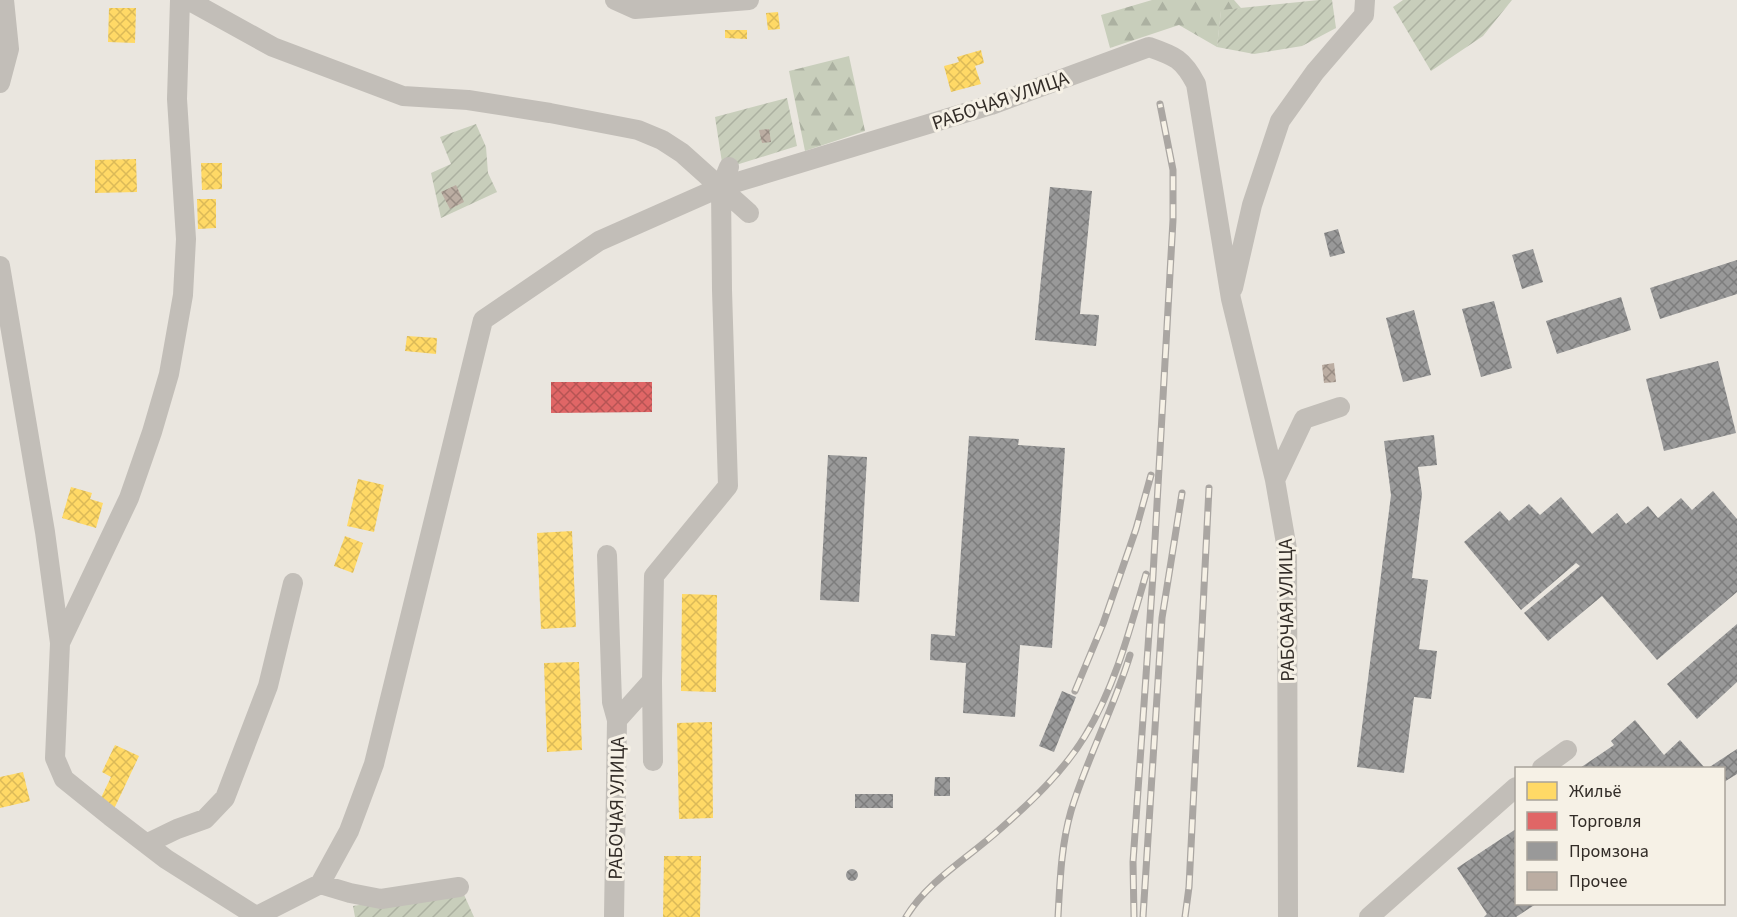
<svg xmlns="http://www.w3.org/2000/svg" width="1737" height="917" viewBox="0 0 1737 917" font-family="'Source Sans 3',sans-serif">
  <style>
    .forest { fill: url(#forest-firs) }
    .garden { fill: url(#garden-furrows) }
    .homes { fill: url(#homes-cross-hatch) }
    .shops { fill: url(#shops-cross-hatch) }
    .industry { fill: url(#industry-cross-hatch) }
    .building { fill: url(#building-cross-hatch) }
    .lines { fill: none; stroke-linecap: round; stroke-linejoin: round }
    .minor { stroke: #c2beb8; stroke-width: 20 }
    .rail-casing { stroke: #aaa6a2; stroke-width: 7 }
    .rail { stroke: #f6f1e6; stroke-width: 4.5; stroke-dasharray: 14; stroke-linecap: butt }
    .labels { text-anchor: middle; stroke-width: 6; stroke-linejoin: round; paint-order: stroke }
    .street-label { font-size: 20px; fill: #322c27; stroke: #f6f1e6 }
  </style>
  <defs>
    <pattern id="forest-firs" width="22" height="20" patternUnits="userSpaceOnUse" patternTransform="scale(1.5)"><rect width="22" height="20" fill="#c8cebb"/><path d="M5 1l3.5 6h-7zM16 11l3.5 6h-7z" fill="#acb1a1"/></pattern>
    <pattern id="garden-furrows" width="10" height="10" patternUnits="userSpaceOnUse" patternTransform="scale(1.5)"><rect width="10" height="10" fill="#c8cebb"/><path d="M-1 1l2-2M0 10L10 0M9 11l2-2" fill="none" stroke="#acb1a1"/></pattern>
    <pattern id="homes-cross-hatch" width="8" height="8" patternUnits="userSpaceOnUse" patternTransform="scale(1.5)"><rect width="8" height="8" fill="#ffd966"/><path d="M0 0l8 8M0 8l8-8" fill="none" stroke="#dbba58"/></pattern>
    <pattern id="shops-cross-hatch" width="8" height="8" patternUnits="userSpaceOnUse" patternTransform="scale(1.5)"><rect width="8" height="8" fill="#e06666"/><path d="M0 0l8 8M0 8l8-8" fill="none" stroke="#b65454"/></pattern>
    <pattern id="industry-cross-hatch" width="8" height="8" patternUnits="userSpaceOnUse" patternTransform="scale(1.5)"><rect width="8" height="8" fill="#999"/><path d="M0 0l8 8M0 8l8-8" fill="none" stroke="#7d7d7d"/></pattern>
    <pattern id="building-cross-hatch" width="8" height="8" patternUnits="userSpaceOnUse" patternTransform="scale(1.5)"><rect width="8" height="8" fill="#bbada2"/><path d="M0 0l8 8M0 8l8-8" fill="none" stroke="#998d84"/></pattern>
  </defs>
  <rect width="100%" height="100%" fill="#eae6df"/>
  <path class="forest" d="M1152 0H1234L1241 8 1221 11 1217 47 1179 25 1110 48 1101 15Z
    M849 56 865 131 805 151 789 71Z"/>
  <path class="garden" d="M1319 0H1332L1336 28 1302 46 1254 54 1217 47 1221 10Z
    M1403 0H1512L1483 36 1431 71 1393 7Z
    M787 98 797 146 723 169 715 117Z
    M476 124 486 147 488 173 497 192 441 218 431 173 451 164 440 137Z
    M461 888 474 917H355L353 906Z"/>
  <path class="homes" d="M109 8H136L135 43 108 42Z
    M778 12 780 29 768 30 766 13Z
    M725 30H747V39L725 38Z
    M981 50 984 63 975 66 981 84 951 92 944 66 959 62 957 57Z
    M136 159 137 192 95 193V160Z
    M201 163H222V189L202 190Z
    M197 199H216V228L198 229Z
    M407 336 437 338 436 354 405 351Z
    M358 479 384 485 374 532 347 526Z
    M71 487 92 493 90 499 103 503 96 528 62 518Z
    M572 531 576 627 541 629 537 533Z
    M345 536 363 543 353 573 334 566Z
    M682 594 717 595 716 692 681 691Z
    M579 662 582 750 547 752 544 663Z
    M712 722 713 818 679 819 677 723Z
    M115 745 139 756 114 809 99 802 111 777 102 772Z
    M23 772 30 801 0 808V777Z
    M664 856H701L700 917H663Z"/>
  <path class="shops" d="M551 382H652V412L551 413Z"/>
  <path class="industry" d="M1050 187 1092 191 1080 314 1099 315 1096 346 1035 340Z
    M1338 229 1345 253 1330 257 1324 233Z
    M1533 249 1543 282 1522 289 1512 255Z
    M1737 260V294L1660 319 1650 288Z
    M1621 297 1631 330 1557 354 1546 321Z
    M1494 301 1512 368 1481 377 1462 309Z
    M1414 310 1431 375 1403 382 1386 318Z
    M1718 361 1736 433 1664 451 1646 379Z
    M1434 435 1437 465 1418 467 1422 494 1412 578 1428 580 1419 649 1437 651 1431 699 1414 697 1404 773 1357 767 1391 495 1384 441Z
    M969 436 1019 439 1018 445 1065 448 1052 648 1020 645 1015 717 963 713 966 663 930 660 931 634 955 636Z
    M828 455 867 457 859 602 820 600Z
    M1713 491 1737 519V592L1657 660 1602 596 1548 641 1524 613 1580 566 1576 563 1521 610 1464 542 1500 511 1509 521 1529 504 1540 515 1561 497 1592 534 1617 513 1626 524 1648 506 1658 518 1681 498 1692 510Z
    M1737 624V682L1697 719 1667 684Z
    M1062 691 1076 697 1054 752 1039 746Z
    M1635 720 1664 755 1680 740 1705 768H1580L1614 745 1611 741Z
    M1737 749V774L1724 782V768H1708Z
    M935 777H950V796H934Z
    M855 794H893V808H855Z
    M1516 829V904H1536L1516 917H1484L1487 914 1457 868Z
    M846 875a6 6 0 1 1 12 0a6 6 0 1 1-12 0Z"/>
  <path class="building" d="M769 129 771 142 762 143 759 130Z
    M456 185 464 202 450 209 441 192Z
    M1334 363 1336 382 1324 383 1322 365Z"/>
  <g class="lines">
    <path class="minor" d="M188 0 273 47 403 96 468 100 550 113 638 130 662 140 682 153 749 213
      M615 0 635 9 749 0
      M0 83 9 49 4 0
      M0 266 45 532 60 643 55 758 64 779 110 816 166 859 256 916
      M1233 288 1252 205 1280 121 1315 72 1364 15 1365 0
      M1275 480 1304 419 1340 407
      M607 555 612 702 617 720 614 917
      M60 643 129 498 152 432 169 374 183 295 186 239 177 99 180 0
      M652 681 653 761
      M617 720 652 681 654 576 728 486 722 290 721 187 729 167
      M1542 768 1567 750
      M146 844 177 829 205 819 225 798 268 686 293 583
      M320 884 350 893 381 899 459 887
      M255 917 320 884 349 831 374 764 483 320 599 241 721 187 991 105 1149 47C1175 56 1183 59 1196 84L1231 299 1275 480 1287 549 1288 917
      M1369 917 1516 787"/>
    <g class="rail-casing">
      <path id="rail" d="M1075 691 1103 624 1136 529 1151 475
        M906 917C928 881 968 858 999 830 1030 803 1063 772 1085 736 1115 687 1130 629 1146 574
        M1058 917C1060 881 1061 846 1071 811 1087 758 1114 708 1130 655
        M1134 917 1133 862 1153 575 1173 220V170L1160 104
        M1143 917 1162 618 1182 493
        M1185 917 1189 887 1209 488"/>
    </g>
    <use href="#rail" class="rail"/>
  </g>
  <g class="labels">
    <g class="street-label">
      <text transform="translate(1000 100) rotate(-19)" y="7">РАБОЧАЯ УЛИЦА</text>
      <text transform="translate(1286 610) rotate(-91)" y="7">РАБОЧАЯ УЛИЦА</text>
      <text transform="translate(616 808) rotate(-89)" y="7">РАБОЧАЯ УЛИЦА</text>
    </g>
  </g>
  <rect x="1515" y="767" width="210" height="138" fill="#f6f1e6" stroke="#a8a29a" stroke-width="1.5"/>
  <rect x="1527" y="782" width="30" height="18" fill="#ffd966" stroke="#a8a29a" stroke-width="1.5"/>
  <text x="1569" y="797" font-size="18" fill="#322c27">Жильё</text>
  <rect x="1527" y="812" width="30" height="18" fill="#e06666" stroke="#a8a29a" stroke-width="1.5"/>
  <text x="1569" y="827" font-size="18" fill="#322c27">Торговля</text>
  <rect x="1527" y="842" width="30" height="18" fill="#999999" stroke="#a8a29a" stroke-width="1.5"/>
  <text x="1569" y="857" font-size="18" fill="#322c27">Промзона</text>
  <rect x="1527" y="872" width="30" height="18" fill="#bbada2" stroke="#a8a29a" stroke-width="1.5"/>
  <text x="1569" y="887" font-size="18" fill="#322c27">Прочее</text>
</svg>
